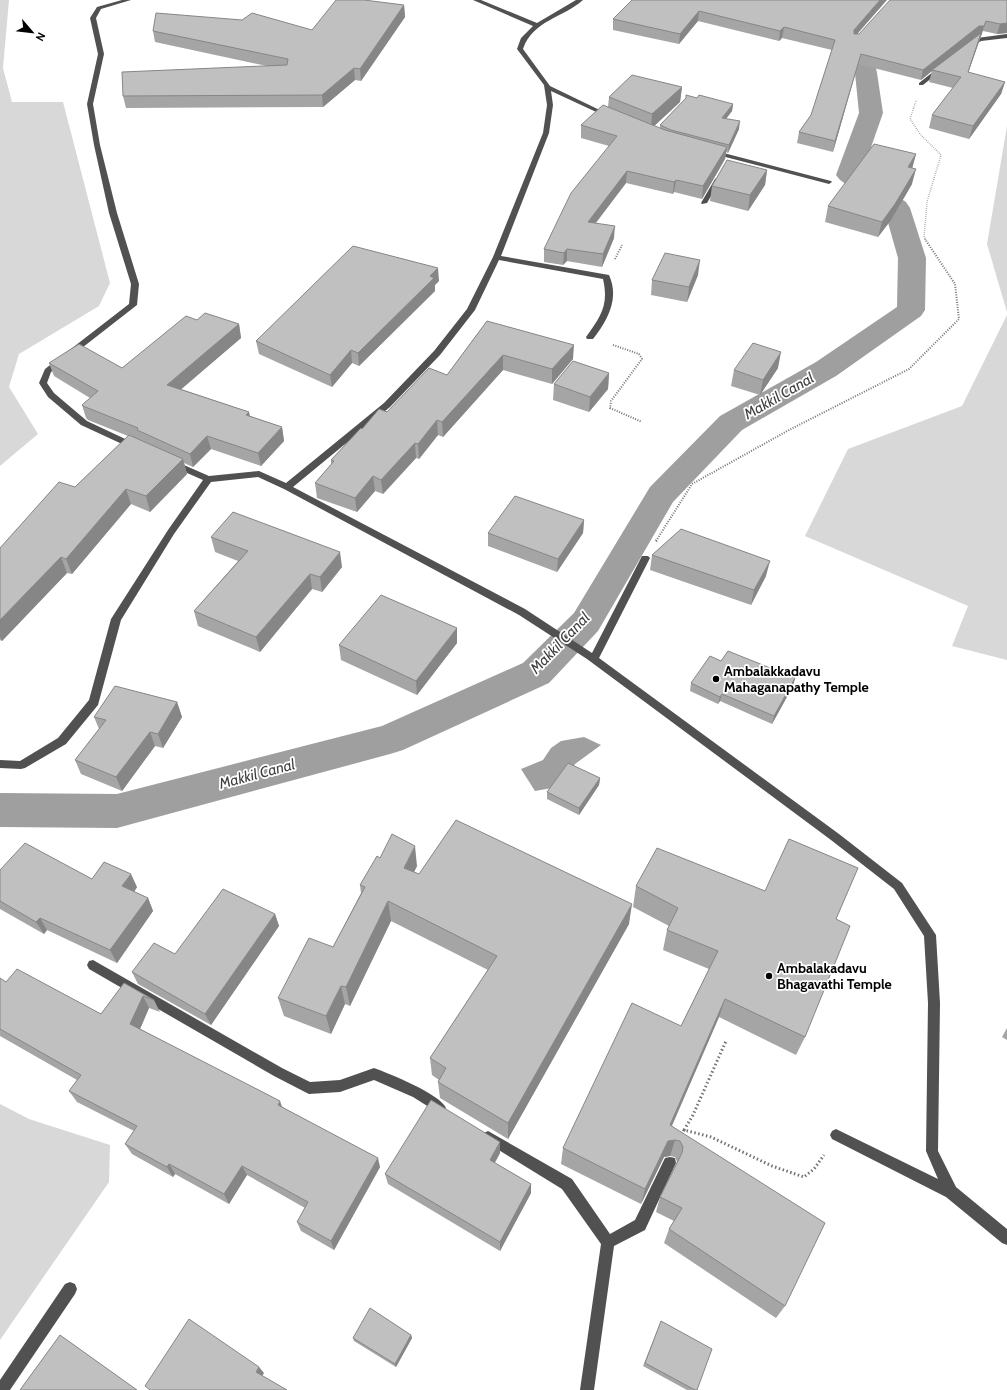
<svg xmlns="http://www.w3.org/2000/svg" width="1007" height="1390" viewBox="0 0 1007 1390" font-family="Cabin,sans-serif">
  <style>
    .green { fill: #d8d8d8 }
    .water { fill: #9f9f9f }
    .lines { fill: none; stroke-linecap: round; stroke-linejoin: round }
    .canal { fill: #9f9f9f; fill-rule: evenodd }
    .path-far3 { stroke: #737373; stroke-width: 1.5; stroke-dasharray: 0.5 1.5; stroke-linecap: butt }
    .path-far2 { stroke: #737373; stroke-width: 2; stroke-dasharray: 1 1.5; stroke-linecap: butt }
    .path-far1 { stroke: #737373; stroke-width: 2.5; stroke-dasharray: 1 2; stroke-linecap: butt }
    .path { stroke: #737373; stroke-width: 3; stroke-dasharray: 1.5 2.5; stroke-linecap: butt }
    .minor { fill: #515151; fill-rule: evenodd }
    .wall { fill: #a5a5a5 }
    .shaded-wall { fill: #868686 }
    .building { fill: #c0c0c0; stroke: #868686 }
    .poi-dot { fill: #000; stroke: #fff; stroke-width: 1.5 }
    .labels { text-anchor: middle; stroke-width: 3.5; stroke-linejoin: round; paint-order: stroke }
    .poi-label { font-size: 14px; font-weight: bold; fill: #000; stroke: #fff; text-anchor: start }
    .water-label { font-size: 15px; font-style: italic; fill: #404040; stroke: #fff }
  </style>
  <rect width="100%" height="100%" fill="#fff"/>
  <path class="green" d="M0 0H9L3 68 12 102H63L110 283 99 306 19 354 9 387 38 434 0 466Z
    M1007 126V312L987 244Z
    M1007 315V660L952 646 968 606 805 536 848 449 962 406Z
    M0 1104 29 1119 110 1145 109 1182 0 1340Z"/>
  <path class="water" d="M584 737 601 745 575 764 563 786 535 791 521 769 543 760 551 748 561 741Z"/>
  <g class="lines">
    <path class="canal" d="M896 0H919L891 32 872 49 877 73 883 113 862 173 906 202 910 208 926 258 925 310 921 316 836 376 742 430 673 502 598 631 549 683 403 750 390 754 117 828 0 827V793L117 794 382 726 523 663 574 613 650 487 720 416 816 362 897 307 898 258 885 212 840 180 836 175 859 113 855 73 849 48Z"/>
    <path class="path-far3" d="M916 101 910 119 920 134 941 155 927 202 924 237 926 240"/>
    <path class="path-far2" d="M615 259 622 245
      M613 345 639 354 642 359 611 401 610 408 642 422
      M656 541 692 484 789 430 909 369 959 319 955 284 925 239"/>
    <path class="path-far1" d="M656 541 657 540"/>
    <path class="path" d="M684 1130 693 1115 726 1041
      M682 1135 684 1130 711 1137 772 1166 804 1177 814 1169 824 1155"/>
    <path class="minor" d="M122 0H131L101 9 96 18 104 54 93 104 100 145 117 213 139 284 137 305 51 372 47 383 54 393 87 421 138 445 139 447 138 449 135 450 81 425 48 397 39 383 45 369 129 304 131 284 109 213 94 145 87 104 98 54 90 18 97 7Z
      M473 0H481L537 23 576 0H583C563 18 533 20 523 49L550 86 612 116 607 117 551 91 553 105 549 133 501 256 609 275C620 299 607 321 593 339H587L586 337C601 316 609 305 603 279L499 260 475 310 440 355 390 407 293 487 525 609 592 653 642 556H648L650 558 599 658 839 834 902 883 936 935 940 1003 938 1151 956 1187 1007 1229V1245L1002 1243 946 1197 832 1139 830 1135 832 1131 836 1129 938 1179 926 1151 928 1003 924 936 894 889 831 840 587 659 519 615 284 489 258 477 211 482 174 534 121 620 98 705 66 744 25 768 21 769 0 768V760L20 761 58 738 89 700 111 619 168 530 203 480 171 466 170 464 171 462H177L209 476 259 471 286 483 384 403 434 351 467 309 493 257 543 133 547 105 544 85 517 49 521 38 533 26Z
      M1007 34V38L981 41 971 48 966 47 977 38Z
      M938 68 943 69 923 85H919V83Z
      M712 150 831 181 832 182 829 184 710 153V151Z
      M718 177 721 179 707 203 702 204 701 203 715 179Z
      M93 960 282 1068 310 1082 340 1080 374 1068C390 1074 440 1094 446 1108L444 1112 440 1114 413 1097 374 1080 340 1092 309 1094 305 1092 274 1076 89 969 87 965 89 961Z
      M488 1131 572 1179 610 1234 635 1220 665 1158 670 1157 675 1158 676 1163 645 1230 614 1246 594 1390H580L601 1244 562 1189 484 1141 482 1137 484 1133Z
      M70 1282 75 1284 77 1289 75 1294 10 1390H0V1380L65 1284Z"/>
  </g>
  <path class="wall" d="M632 0 859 34 1007 0V33L997 34 983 31 968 73 1005 82 1001 94 969 139 929 128 932 115 953 88 929 82 932 71 921 80 858 64 833 152 797 143 799 132 811 115 832 50 782 38 779 41 698 21 679 44 613 30V19Z
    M404 5 405 17 361 81 355 80 323 107 126 108 123 96 267 66 155 42 153 31 312 30Z
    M682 87 680 102 654 126 660 128V125L697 98 733 104 732 111 726 119 739 129 728 153 726 152 725 159 702 199 674 192 673 194 626 183 596 223 614 238 602 267 567 261 563 265 544 262V249L609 146 581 138V125L608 107 609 97Z
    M916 154 912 168V184L891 220 878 237 825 222 828 206Z
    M767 170 765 185 748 211 710 201 712 186Z
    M698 275 687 302 651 295 652 280Z
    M439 281 435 285V291L359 366 352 363 332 387 259 354 256 341Z
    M197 320 239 324 241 338 181 389 249 412 250 416 282 427 284 441 261 466 211 449 193 467 184 463 187 474 150 512 131 504 72 574 67 573 2 641 0 640V548L75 487 128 436 88 420 86 418 82 405 90 398 54 376 49 363 122 368Z
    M487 321 573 359 552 384 503 370 443 437 438 435 419 459 416 458 383 494 375 491 357 512 317 498 315 483 331 465V460L362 429 387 412 447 375Z
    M778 368 760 395 731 386 734 370Z
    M609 373 608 389 589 412 553 400 554 384Z
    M584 520 583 533 557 572 488 546V533Z
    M211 537 342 567 322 592 312 589 260 652 198 626 194 611 238 561 215 552Z
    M652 555 766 576 751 605 650 570Z
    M457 643 417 695 341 660 339 645Z
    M721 661 795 678 793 686 772 724 720 701 718 704 690 691 691 683Z
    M177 702 182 717 163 748 155 746 122 791 81 774 75 760 99 729 94 717Z
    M600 778 599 785 579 815 547 799V792Z
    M380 858 417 866 414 872 419 874 629 924 508 1139 440 1098 438 1082 439 1080 432 1075 430 1058 488 970 391 921 350 1006 345 1004 331 1034 284 1016 278 998 333 947 361 893 360 885Z
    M0 870 92 879 137 887 134 892 148 898 153 911 117 963 47 930 44 934 0 909Z
    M636 886 836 919 805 1037 796 1055 719 1017 672 1126 785 1306 776 1318 664 1243 669 1229 674 1221 656 1212 660 1197 677 1162 675 1157 670 1156 664 1157 641 1204 561 1164 563 1148 681 1026 709 969 663 950 667 930 669 926 633 907Z
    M275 914 279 926 211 1025 138 984 132 972Z
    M0 978 6 982 101 1014 124 983 154 1000 160 1012 149 1008 140 1029 282 1107 380 1167 334 1250 301 1231 297 1222 305 1208 247 1175 229 1204 175 1174 173 1177 132 1154 125 1144 134 1131 77 1102 69 1091 77 1080 0 1036Z
    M1007 1028V1040L1002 1037Z
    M500 1153 495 1163 531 1184V1193L500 1251 388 1184 385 1174Z
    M661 1321 697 1390H687L643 1366Z
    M411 1335 412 1338 396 1367 354 1341 353 1338Z"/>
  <path class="shaded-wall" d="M880 0H887L852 40 854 30Z
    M404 5 405 17 361 81 360 69Z
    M699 11 698 21 679 44 680 34Z
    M986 21 964 85 968 72 932 70V71L921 80 923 70Z
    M1007 23V33L997 34 1000 24Z
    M784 27 782 38 779 41 780 31Z
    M861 54 858 64 833 152 835 141Z
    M354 68 355 80 323 107 322 95Z
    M1005 82 1001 94 969 139 973 126Z
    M682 87 680 102 651 129 652 114Z
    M733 104 732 111 721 125 722 118Z
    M740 121 739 129 728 153 729 145Z
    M727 147 725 159 702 199 703 186Z
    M916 154 912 169 908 167Z
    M916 169 912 184 891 220 878 237 882 222Z
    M767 170 765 185 748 211 750 195Z
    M627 171 626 183 587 234 588 222Z
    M676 180 674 192 673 194 674 182Z
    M615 226 614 238 602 267 603 254Z
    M567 249V261L563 265 564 253Z
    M700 260 698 275 687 302 689 287Z
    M438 268 439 281 435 285V291L359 366 358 353 430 276Z
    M239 324 241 338 171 398 167 385Z
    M574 345 573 359 552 384V369Z
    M351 350 352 363 332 387 330 375Z
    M781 352 778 368 760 395 763 380Z
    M503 355V370L443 437 442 422Z
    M609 373 608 389 589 412 590 397Z
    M249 412 251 426 246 415Z
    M437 420 438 435 419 459 418 444Z
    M282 427 284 441 261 466 258 453Z
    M207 436 211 449 193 467 190 454Z
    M415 443 416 458 383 494 381 480Z
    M183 459 187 474 150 512 146 496Z
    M373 476 375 491 357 512 355 498Z
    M126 489 131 504 72 574 66 559Z
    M584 520 583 533 557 572 558 559Z
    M340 552 342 567 322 592 320 577Z
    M61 557 67 573 2 641 0 637V620Z
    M770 561 766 576 751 605 754 590Z
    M310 574 312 589 260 652 256 637Z
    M457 628V643L417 695 416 681Z
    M795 678 793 686 772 724 774 716Z
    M722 694 720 701 718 704 720 697Z
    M177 702 182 717 163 748 158 734Z
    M150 732 155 746 122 791 116 777Z
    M600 778 599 785 579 815V808Z
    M415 846 417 866 406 888 404 868Z
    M131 874 137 887 129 900 122 886Z
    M148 898 153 911 117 963 110 950Z
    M388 901 391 921 350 1006 346 987Z
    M632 904 629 924 508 1139V1123Z
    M275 914 279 926 211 1025 205 1014Z
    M40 918 47 930 44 934 36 922Z
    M341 986 345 1004 331 1034 326 1016Z
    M143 996 149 1008 137 1036 130 1024Z
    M725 999 719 1017 665 1141 670 1125Z
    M280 1101 284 1112 278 1105Z
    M675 1140 670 1156 664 1157 641 1204 645 1189 668 1141Z
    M500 1142V1153L490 1170V1160Z
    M378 1158 380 1167 334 1250 331 1241Z
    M169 1164 175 1174 173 1177 167 1167Z
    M242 1166 247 1175 229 1204 224 1194Z
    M531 1184V1193L500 1251V1242Z
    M411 1335 412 1338 396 1367 395 1364Z
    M259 1367 264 1373 261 1378 256 1372Z"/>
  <path class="building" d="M336 0H364L404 5 360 69 354 68 322 95 123 96 122 72 287 65 288 59 153 31 156 13 242 20 252 13 312 30Z
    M632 0H880L854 30V34H859L890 0H1007V23L1000 24 986 21 984 26H979L923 70 861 54 835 141 799 132 811 115 835 40 784 27 780 31 699 11 680 34 613 19Z
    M981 33 968 72 1005 82 973 126 932 115 961 77 932 70Z
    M632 75 682 87 652 114 609 97Z
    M686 95 697 98 699 95 733 104 722 118 740 121 729 145 671 130 660 125 686 98Z
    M603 105 665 130 727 147 703 186 676 180 674 182 627 171 588 222 615 226 603 254 567 249 564 253 544 249 571 193 617 136 581 125Z
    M874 144 916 154 908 167 916 169 895 204 882 222 828 206Z
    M727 160 767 170 750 195 712 186Z
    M353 246 438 268 430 276 434 278 358 353 351 350 330 375 256 341Z
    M665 253 700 260 689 287 652 280Z
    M205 313 239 324 167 385 249 412 246 415 282 427 258 453 207 436 190 454 137 430 138 428 83 406 82 405 98 391 49 363 79 344 122 368 186 316 197 320Z
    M487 321 574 345 552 369 503 355 442 422 437 420 418 444 415 443 381 480 373 476 355 498 315 483 334 461 331 460 361 428 362 429 379 409 387 412 429 368 447 375Z
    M753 343 781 352 763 380 734 370Z
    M573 361 609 373 590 397 554 384Z
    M129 435 183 459 146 496 126 489 66 559 61 557 0 620V548L59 482 75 487Z
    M515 496 584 520 558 559 488 533Z
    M233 512 340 552 320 577 310 574 256 637 194 611 248 551 211 537Z
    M681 529 770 561 754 590 652 555Z
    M381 595 457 628 416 681 339 645Z
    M728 651 795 678 774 716 722 694 720 697 691 683 710 656 721 661Z
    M115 686 177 702 158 734 150 732 116 777 75 760 106 720 94 717Z
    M568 763 600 778 579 808 547 792Z
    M456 820 632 904 508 1123 438 1082 446 1068 430 1058 497 956 388 901 346 987 341 986 326 1016 278 998 309 938 333 947 365 887 360 885 377 856 380 858 392 834 415 846 404 868 419 874Z
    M789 839 858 868 836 919 850 926 805 1037 725 999 670 1125 825 1223 785 1306 669 1229 682 1208 660 1197 682 1153 683 1147 680 1141 675 1140 668 1141 645 1189 563 1148 632 1003 681 1026 718 951 667 930 678 908 636 886 657 848 765 891Z
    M25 843 92 879 104 862 131 874 122 886 148 898 110 950 40 918 36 922 0 901V870Z
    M223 889 275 914 205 1014 132 972 154 943 175 954Z
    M17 969 101 1014 124 983 154 1000 143 996 130 1024 280 1101 278 1105 378 1158 331 1241 297 1222 308 1202 242 1166 224 1194 169 1164 167 1167 125 1144 137 1126 69 1091 81 1075 0 1029V978L6 982Z
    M431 1100 500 1142 490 1160 531 1184 500 1242 385 1174Z
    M370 1308 411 1335 395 1364 353 1338Z
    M189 1319 259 1367 256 1372 287 1390H150L145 1386Z
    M661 1321 712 1349 697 1390H695L645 1363Z
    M60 1335 137 1390H20Z"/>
  <g class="poi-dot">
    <circle cx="716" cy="679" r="4"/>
    <circle cx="769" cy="976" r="4"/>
  </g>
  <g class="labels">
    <g class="poi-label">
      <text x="724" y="676">Ambalakkadavu<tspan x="724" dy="16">Mahaganapathy Temple</tspan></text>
      <text x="777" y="973">Ambalakadavu<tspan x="777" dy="16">Bhagavathi Temple</tspan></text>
    </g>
    <g class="water-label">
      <text transform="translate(779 396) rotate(-30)" y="5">Makkil Canal</text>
      <text transform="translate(560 643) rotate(-46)" y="5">Makkil Canal</text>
      <text transform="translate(257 774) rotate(-15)" y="5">Makkil Canal</text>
    </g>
  </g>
  <g transform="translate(32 32) rotate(118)" stroke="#ffffff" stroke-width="3" paint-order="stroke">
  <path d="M0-3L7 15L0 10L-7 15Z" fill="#000000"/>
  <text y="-6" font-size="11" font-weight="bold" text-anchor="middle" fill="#000000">N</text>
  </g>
</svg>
